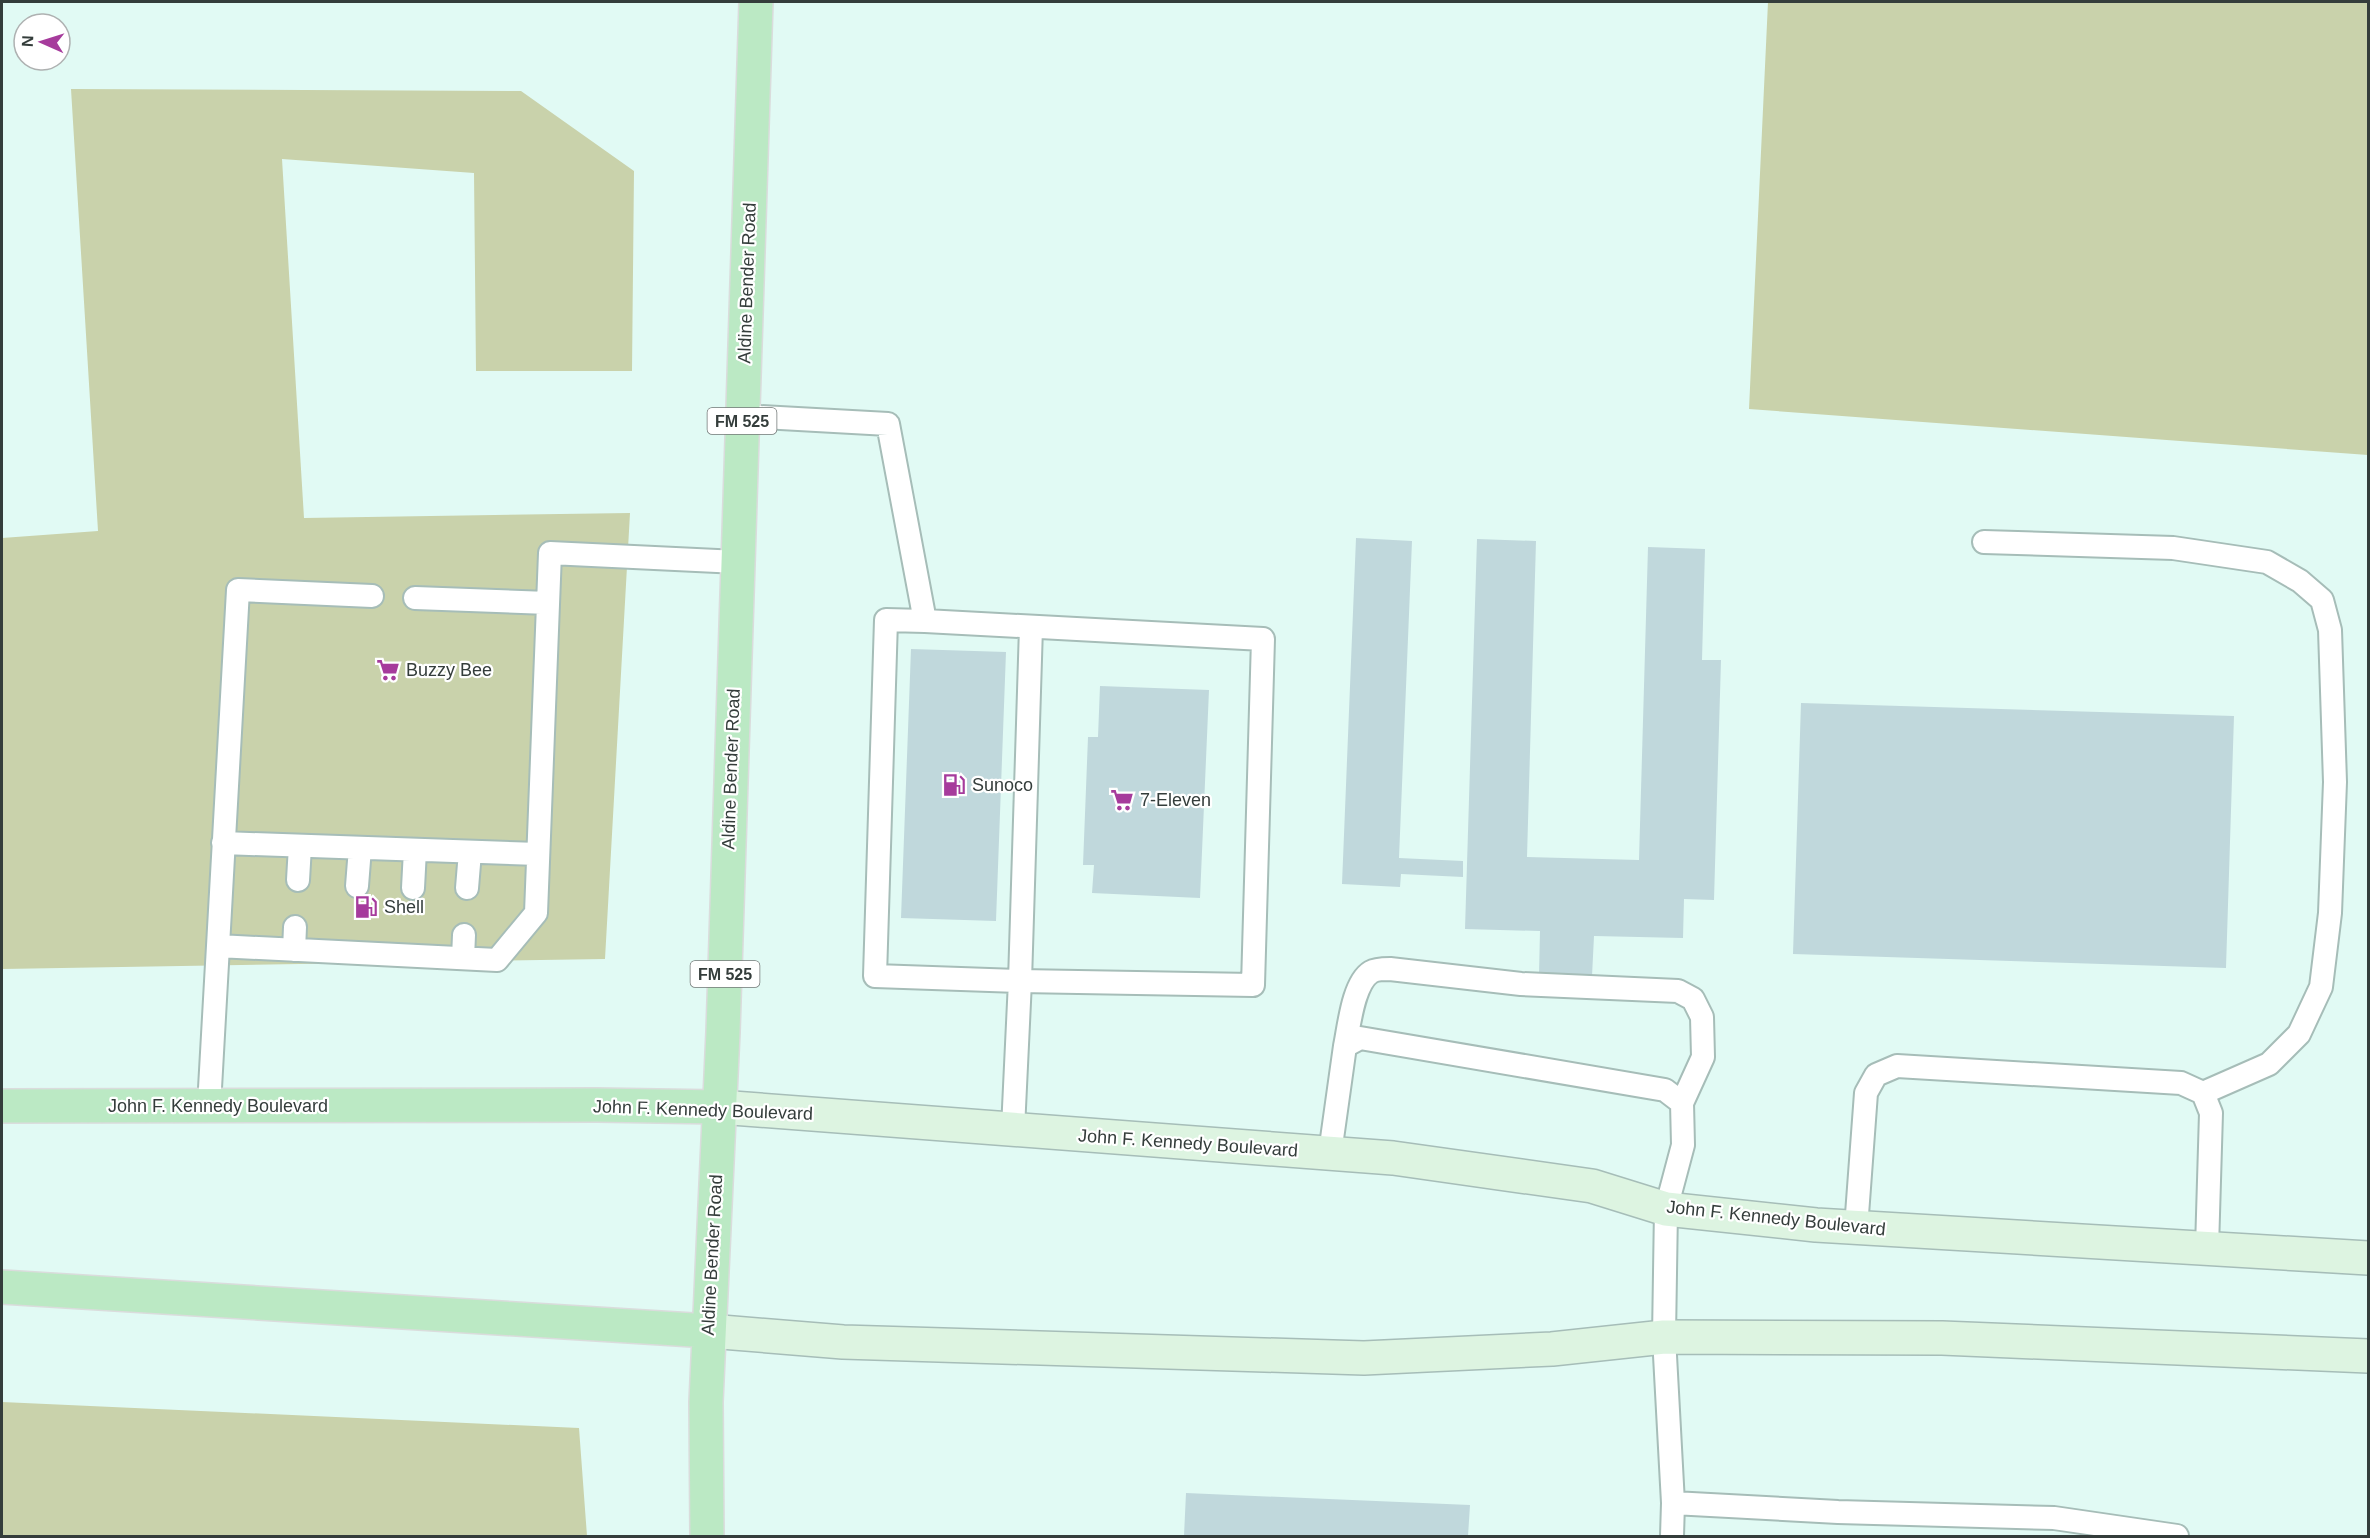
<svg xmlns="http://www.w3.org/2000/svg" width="2370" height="1538" viewBox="0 0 2370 1538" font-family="Helvetica,sans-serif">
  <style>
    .green { fill: #c9d2ab }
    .building { fill: #c0d8dc }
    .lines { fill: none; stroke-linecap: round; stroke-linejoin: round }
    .service-casing { stroke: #a6bdb8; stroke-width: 26 }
    .secondary-casing { stroke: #a6bdb8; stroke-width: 36 }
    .primary-casing { stroke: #dadcdc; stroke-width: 36 }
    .service { stroke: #fff; stroke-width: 22 }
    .secondary { stroke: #ddf4e1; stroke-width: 33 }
    .primary { stroke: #bbe9c4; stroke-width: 33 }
    .labels { text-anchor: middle; stroke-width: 4.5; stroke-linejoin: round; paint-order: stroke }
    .shield { fill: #fff; stroke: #717776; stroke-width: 1.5 }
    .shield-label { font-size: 16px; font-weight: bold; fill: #343d3b }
    .street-label { font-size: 18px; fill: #343d3b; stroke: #fff }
    .poi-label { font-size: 18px; fill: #343d3b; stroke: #fff; text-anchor: start }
  </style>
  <rect width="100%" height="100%" fill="#e1faf4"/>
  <path class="green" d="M1768 2H2368V455L1749 409Z
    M71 89 521 91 634 171 632 371H476L474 173 282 159 304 518 630 513 605 959 2 969V538L98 531Z
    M2 1402 579 1428 587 1536H2Z"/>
  <path class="building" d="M1356 538 1412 541 1399 858 1463 861V877L1401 874 1400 887 1342 884Z
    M1477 539 1536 541 1527 857 1639 860 1648 547 1705 549 1702 660H1721L1714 900 1684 899 1683 938 1594 936 1592 976 1539 975 1540 931 1465 929Z
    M911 649 1006 652 996 921 901 918Z
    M1100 686 1209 690 1200 898 1092 893 1094 865H1083L1088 737H1098Z
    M1801 703 2234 716 2226 968 1793 954Z
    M1186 1493 1470 1505 1468 1536H1184Z"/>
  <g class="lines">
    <g class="service-casing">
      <path id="service" d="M742 416 888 424 925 621 1263 639 1253 985 1020 981 1013 1129
        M1984 542 2173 548 2267 562 2300 581 2322 600 2330 630 2335 782 2330 913 2321 987 2299 1034 2269 1064 2203 1093
        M415 598 548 603
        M925 621 886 620 875 976 1020 981 1031 627
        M223 843 538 854
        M298 880 300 846
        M357 886 360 848
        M413 888 415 850
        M467 888 470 852
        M218 946 497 960 536 913 550 553 738 562
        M294 950 295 927
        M463 958 464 935
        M1345 1046C1349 1027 1353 983 1371 972 1376 969 1384 969 1390 969L1521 984 1678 991 1693 999 1702 1017 1703 1057 1682 1103
        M209 1106 238 590 372 596
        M1330 1153 1345 1046 1360 1038 1665 1090 1682 1103 1683 1145 1666 1209 1664 1337 1673 1503 1672 1536
        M1856 1228 1866 1093 1876 1075 1897 1066 2181 1083 2203 1093 2211 1113 2207 1248
        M1673 1503 1838 1512 2054 1518 2177 1536"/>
    </g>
    <g class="secondary-casing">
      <path id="secondary" d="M719 1107 1393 1158 1592 1186 1666 1209 1816 1225 2368 1258
        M709 1331 843 1342 1364 1358 1552 1349 1664 1337 1942 1338 2368 1356"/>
    </g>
    <g class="primary-casing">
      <path id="primary" d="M2 1106 597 1105 719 1107
        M2 1287 709 1331
        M707 1536 706 1402 723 1032 756 2"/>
    </g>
    <use href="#service" class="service"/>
    <use href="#secondary" class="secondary"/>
    <use href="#primary" class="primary"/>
  </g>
  <defs>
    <g id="supermarket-bare" transform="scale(1.8)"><path d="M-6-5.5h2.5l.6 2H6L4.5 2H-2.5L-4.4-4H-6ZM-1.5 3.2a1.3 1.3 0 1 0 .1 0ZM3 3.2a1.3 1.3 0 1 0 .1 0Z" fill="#a63b9c" stroke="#fff" stroke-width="2.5" paint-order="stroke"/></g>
    <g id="fuel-bare" transform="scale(1.8)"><path d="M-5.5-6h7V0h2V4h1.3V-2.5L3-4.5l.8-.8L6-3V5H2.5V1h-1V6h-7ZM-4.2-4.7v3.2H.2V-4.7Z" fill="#a63b9c" stroke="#fff" stroke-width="2.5" paint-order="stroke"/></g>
  </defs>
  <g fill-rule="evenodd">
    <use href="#supermarket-bare" x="388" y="670"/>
    <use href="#fuel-bare" x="954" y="785"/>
    <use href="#supermarket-bare" x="1122" y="800"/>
    <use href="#fuel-bare" x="366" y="907"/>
  </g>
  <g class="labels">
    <g class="shield">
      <rect x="707.5" y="408" width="69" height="26" rx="4.5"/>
      <rect x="690.5" y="961" width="69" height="26" rx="4.5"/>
    </g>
    <g class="shield-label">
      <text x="742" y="427">FM 525</text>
      <text x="725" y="980">FM 525</text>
    </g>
    <g class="street-label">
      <text transform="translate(747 283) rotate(-88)" y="6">Aldine Bender Road</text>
      <text transform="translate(731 769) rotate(-88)" y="6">Aldine Bender Road</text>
      <text x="218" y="1112">John F. Kennedy Boulevard</text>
      <text transform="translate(703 1110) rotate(2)" y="6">John F. Kennedy Boulevard</text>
      <text transform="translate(1188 1143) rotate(4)" y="6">John F. Kennedy Boulevard</text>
      <text transform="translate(1776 1218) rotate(6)" y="6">John F. Kennedy Boulevard</text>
      <text transform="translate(712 1255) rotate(-87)" y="6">Aldine Bender Road</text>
    </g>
    <g class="poi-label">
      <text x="406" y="676">Buzzy Bee</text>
      <text x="972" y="791">Sunoco</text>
      <text x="1140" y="806">7-Eleven</text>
      <text x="384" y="913">Shell</text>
    </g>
  </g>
  <rect width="2370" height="1538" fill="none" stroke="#343d3b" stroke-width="6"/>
  <g transform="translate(42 42) rotate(273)"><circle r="28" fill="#ffffff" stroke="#aeb1b1" stroke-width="1.5"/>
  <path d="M0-4.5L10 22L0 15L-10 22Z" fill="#a63b9c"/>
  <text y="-9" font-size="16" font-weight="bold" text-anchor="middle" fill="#343d3b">N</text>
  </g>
</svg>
